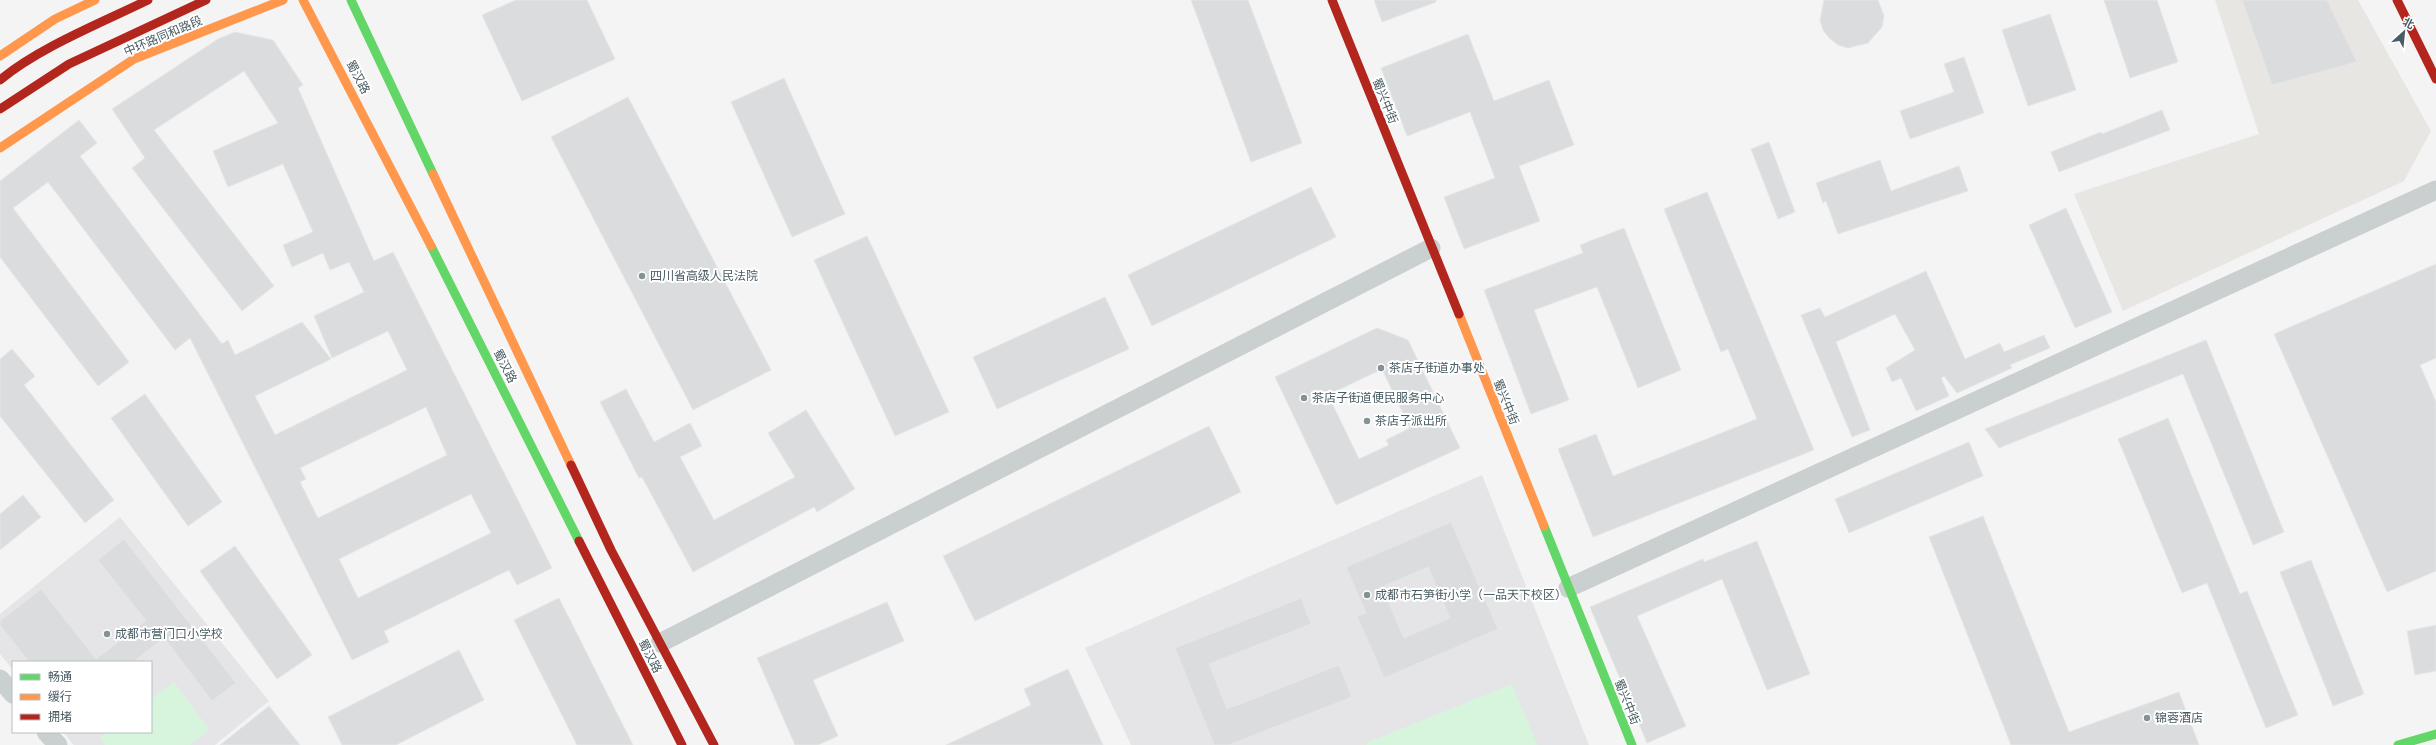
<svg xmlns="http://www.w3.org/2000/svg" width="2436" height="745" viewBox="0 0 2436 745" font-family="'DM Sans','Noto Sans SC',sans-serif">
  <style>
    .commercial { fill: #e8e6e2 }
    .education { fill: #e5e5e7 }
    .green { fill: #d6f5dc }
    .building { fill: #dbdcde; stroke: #e5e6e7; fill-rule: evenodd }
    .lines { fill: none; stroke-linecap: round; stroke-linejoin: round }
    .street { stroke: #cacfd0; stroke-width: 19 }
    .fast { stroke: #63d668; stroke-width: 9 }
    .slow { stroke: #ff974d; stroke-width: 9 }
    .jam { stroke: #b3261e; stroke-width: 9 }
    .poi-dot { fill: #849196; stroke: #fff; stroke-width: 1.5 }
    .labels { text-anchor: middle; stroke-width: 4; stroke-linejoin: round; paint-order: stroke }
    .street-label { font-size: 12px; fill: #485c63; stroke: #fff }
    .poi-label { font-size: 12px; fill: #485c63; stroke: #fff; text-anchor: start }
  </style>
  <rect width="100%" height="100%" fill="#f4f4f4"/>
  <path class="commercial" d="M2215 0H2358L2431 131 2404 181 2123 311 2074 194 2259 134Z"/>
  <path class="education" d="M1482 475 1589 745H1131L1085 648Z
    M120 517 269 701 215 745H74L63 732H151V662H13V670L0 654V614Z"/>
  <path class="green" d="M174 682 210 730 190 745H105L100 738 108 732H151V699Z
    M1512 684 1537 745H1367L1366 743Z"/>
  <path class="building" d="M516 0H587L615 59 522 101 482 15Z
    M1191 0H1248L1302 143 1251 162Z
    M1374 0H1436V2L1382 22Z
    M1824 0H1878L1884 16 1882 27 1868 43 1848 48 1838 45 1829 38 1823 30 1820 20Z
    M2104 0H2157L2178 62 2130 78Z
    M2242 0H2327L2357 62 2272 85Z
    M2050 14 2076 90 2028 106 2002 30Z
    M235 32 273 40 303 85 298 88 374 261 393 252 552 568 517 585 509 570 384 631 389 642 352 660 190 338 175 350 48 182 13 208 129 362 98 386 0 257V181L79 120 97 143 80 156 222 344 228 340 235 355 302 322 331 359 255 396 275 435 407 370 388 331 332 358 314 316 364 292 349 262 330 270 323 253 292 267 283 245 313 232 283 164 228 187 213 151 278 123 244 71 154 130 274 286 242 311 132 168 145 158 112 109 218 39ZM426 407 447 455 318 518 300 482 306 479 300 468ZM471 494 491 533 358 598 339 559Z
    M1468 34 1494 101 1549 80 1574 145 1519 166 1540 221 1464 249 1444 197 1495 178 1470 112 1407 136 1381 68Z
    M1964 57 1984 113 1910 139 1900 111 1954 92 1944 64Z
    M784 78 845 214 792 237 731 102Z
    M628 97 771 370 693 410 551 137Z
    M2162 110 2170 130 2059 172 2051 152 2101 132 2102 134Z
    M1769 142 1795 212 1778 219 1751 149Z
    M1880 160 1891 191 1959 166 1968 191 1838 234 1826 201 1823 203 1816 183Z
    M1311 187 1336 237 1152 326 1128 275Z
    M1707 192 1814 450 1593 537 1558 449 1596 434 1613 476 1757 419 1728 349 1721 352 1664 209Z
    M2066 208 2112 312 2075 328 2029 225Z
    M1624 228 1681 370 1638 388 1597 287 1534 310 1569 400 1531 414 1484 290 1583 253 1580 245Z
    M867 236 949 412 895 436 814 260Z
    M2436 264V358L2420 365 2436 402V571L2387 592 2274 334Z
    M1926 271 1965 359 2000 343 2004 352 2044 335 2050 348 2010 365 2012 368 1957 393 1944 376 1941 378 1949 396 1916 411 1901 378 1892 382 1886 368 1915 350 1895 314 1836 342 1870 430 1852 437 1801 315 1820 308 1825 317Z
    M1105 297 1129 349 997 409 973 357Z
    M1377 328 1408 340 1460 448 1336 505 1275 377ZM1382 369 1410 428 1386 440 1389 445 1359 459 1328 395Z
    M2206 340 2284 532 2253 545 2183 374 1999 448 1985 429Z
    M12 349 35 376 24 385 114 500 85 523 0 416V359Z
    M626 389 654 442 690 423 702 446 680 457 714 520 795 477 768 433 806 410 855 489 817 512 814 507 693 572 642 477 639 478 600 402Z
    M145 394 222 502 188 526 111 418Z
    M2168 418 2240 594 2247 591 2298 715 2266 728 2207 583 2182 593 2118 439Z
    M1209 426 1241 492 975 621 943 556Z
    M1969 442 1983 476 1849 533 1835 499Z
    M23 495 41 517 0 550V514Z
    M1983 516 2069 732 2179 692 2199 745H2011L1929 537Z
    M1451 522 1498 629 1384 678 1357 616 1366 613 1346 567ZM1428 567 1450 618 1404 638 1382 587Z
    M124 539 236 683 212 701 164 638 133 662H29L0 625V621L41 589 96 659 146 621 98 560Z
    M1757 541 1810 674 1767 690 1722 579 1637 616 1686 726 1647 743 1590 607 1703 559 1704 562Z
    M235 546 312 655 277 679 200 571Z
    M2311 560 2364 694 2333 706 2280 572Z
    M559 598 633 745H577L514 620Z
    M1301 598 1311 624 1209 664 1227 709 1339 665 1352 697 1229 745H1214L1175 648Z
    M887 602 904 641 813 680 838 736 818 745H795L757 658Z
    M2436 625V671L2415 675 2407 631Z
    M459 650 484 700 396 745H342L328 717Z
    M1068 669 1103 745H946L1031 705 1024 689Z
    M269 706 300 745H220Z"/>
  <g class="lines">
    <path class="street" d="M1568 588 2436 190
      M660 643 1431 248
      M0 679 13 694
      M46 732 58 745"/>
    <path class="fast" d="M351 0 433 174
      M431 246 579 541
      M1544 526 1632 745
      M2398 745 2436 734"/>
    <path class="slow" d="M303 0 431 246
      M0 56 55 19 95 0
      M0 148 134 59 283 0
      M433 174 571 465
      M1459 314 1544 526"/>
    <path class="jam" d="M1332 0 1459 314
      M2397 0 2436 79
      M0 80C40 47 101 23 148 0
      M0 109 69 64 206 0
      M571 465 611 550 714 745
      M579 541 682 745"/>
  </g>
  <g class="poi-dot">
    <circle cx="642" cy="276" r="4"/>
    <circle cx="1381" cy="368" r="4"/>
    <circle cx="1304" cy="398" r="4"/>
    <circle cx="1367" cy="421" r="4"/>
    <circle cx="1367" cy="595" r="4"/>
    <circle cx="107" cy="634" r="4"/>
    <circle cx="2147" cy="718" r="4"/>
  </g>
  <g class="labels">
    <g class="street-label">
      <text transform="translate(163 36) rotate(-23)" y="4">中环路同和路段</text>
      <text transform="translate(358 77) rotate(62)" y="4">蜀汉路</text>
      <text transform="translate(1385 101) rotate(68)" y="4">蜀兴中街</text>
      <text transform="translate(505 366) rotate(63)" y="4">蜀汉路</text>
      <text transform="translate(1506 402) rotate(68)" y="4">蜀兴中街</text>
      <text transform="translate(650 656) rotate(63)" y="4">蜀汉路</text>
      <text transform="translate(1627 702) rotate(68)" y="4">蜀兴中街</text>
    </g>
    <g class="poi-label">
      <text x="650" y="280">四川省高级人民法院</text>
      <text x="1389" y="372">茶店子街道办事处</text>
      <text x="1312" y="402">茶店子街道便民服务中心</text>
      <text x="1375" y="425">茶店子派出所</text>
      <text x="1375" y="599">成都市石笋街小学（一品天下校区）</text>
      <text x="115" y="638">成都市营门口小学校</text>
      <text x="2155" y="722">锦蓉酒店</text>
    </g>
  </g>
  <rect x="12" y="661" width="140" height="72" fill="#ffffff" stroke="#b6bec1"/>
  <rect x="20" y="674" width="20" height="6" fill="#63d668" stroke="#b6bec1"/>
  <text x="48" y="681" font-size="12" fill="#485c63">畅通</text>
  <rect x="20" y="694" width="20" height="6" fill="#ff974d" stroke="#b6bec1"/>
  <text x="48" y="701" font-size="12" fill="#485c63">缓行</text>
  <rect x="20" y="714" width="20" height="6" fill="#b3261e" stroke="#b6bec1"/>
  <text x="48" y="721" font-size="12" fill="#485c63">拥堵</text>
  <g transform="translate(2404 32) rotate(27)" stroke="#ffffff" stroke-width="3" paint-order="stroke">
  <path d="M0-3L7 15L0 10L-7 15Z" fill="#485c63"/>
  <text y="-6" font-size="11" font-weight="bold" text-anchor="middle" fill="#485c63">北</text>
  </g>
</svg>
